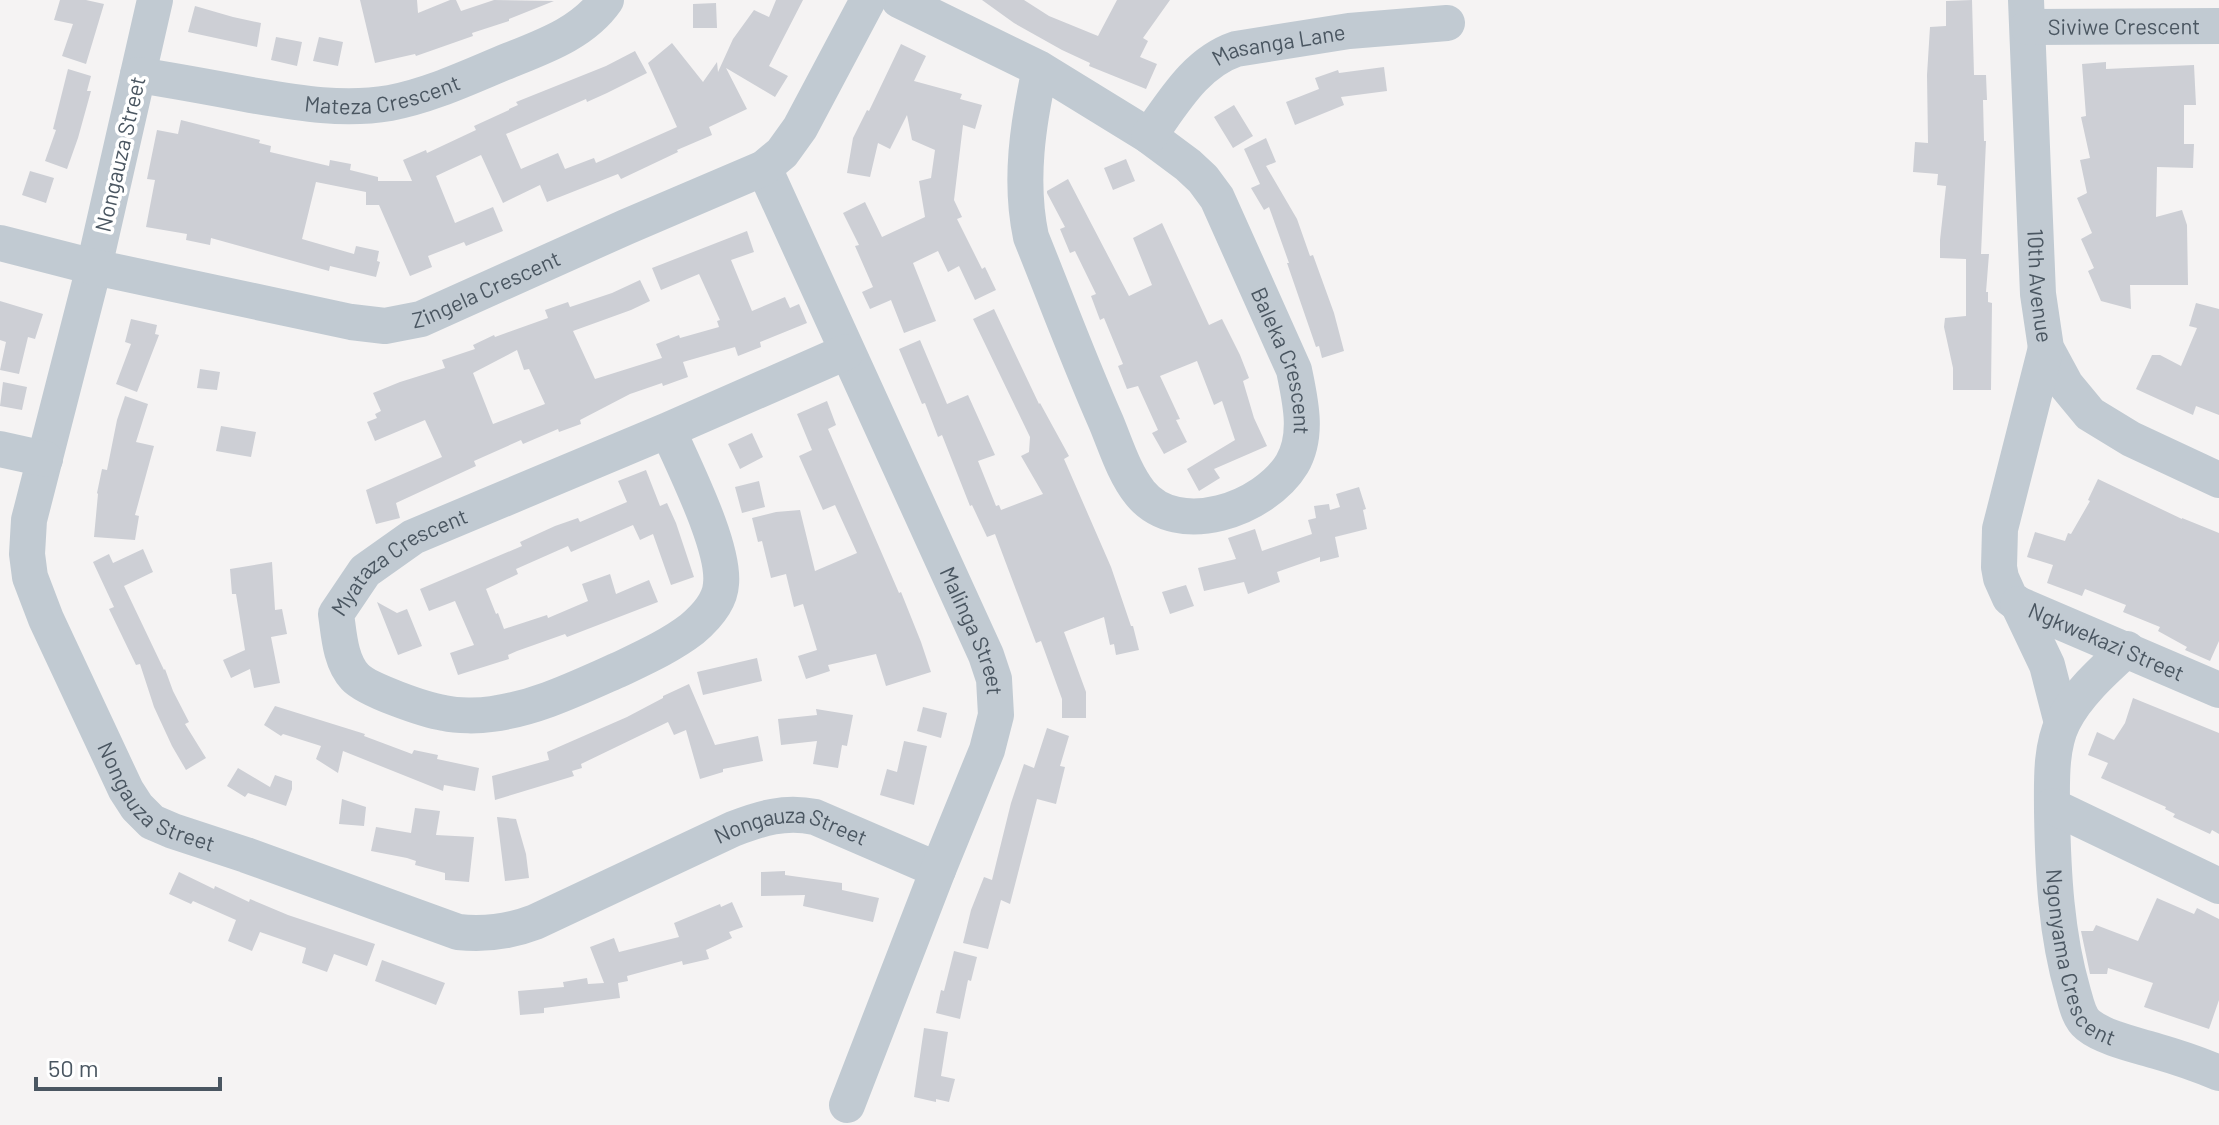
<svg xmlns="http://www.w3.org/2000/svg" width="2219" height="1125" viewBox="0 0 2219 1125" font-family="Barlow,sans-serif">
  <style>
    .building { fill: #cdcfd5; fill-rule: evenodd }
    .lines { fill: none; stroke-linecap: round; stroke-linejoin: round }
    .minor { stroke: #c1cad2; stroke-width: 36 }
    .labels { text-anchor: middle; stroke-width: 7; stroke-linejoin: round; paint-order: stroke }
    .street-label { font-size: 22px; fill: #4a5661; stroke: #fff }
  </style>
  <rect width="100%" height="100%" fill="#f5f3f3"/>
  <path class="building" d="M60 0H86L104 4 86 64 62 56 73 24 54 20Z
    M360 0H417L418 13 450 0H456L461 11 494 0 554 1 509 19V21L472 33 473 36 416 56 415 54 375 63Z
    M776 0H803L769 66 788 76 775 97 726 68 747 109 709 127 712 135 677 150 678 152 621 179 618 174 547 202 540 185 503 203 481 155 436 176 455 223 493 207 503 231 466 246 464 242 428 256 432 267 410 276 379 205H366V192L316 182 302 239 354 254 356 246 379 251 377 261 380 262 376 277 330 266 329 271 211 238 210 245 186 240 187 234 146 227 155 180 147 179 157 130 178 134 181 120 260 140 259 143 271 146 270 152 329 166 330 160 351 164 350 170 378 177V181H412L403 160 426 150 427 153 476 130 474 126 509 110V109L518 105 516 102 606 66 635 51 647 73 607 93 587 102 586 99 506 134 521 169 558 153 565 169 594 158 596 163 677 127 648 63 672 43 703 82 717 62 718 72 733 39 754 10 769 17Z
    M982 0H1024L1049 16 1098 36 1117 0H1170L1143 38 1148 41 1140 57 1157 64 1146 89 1089 66 1090 63 1062 50 1014 23Z
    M1972 0 1974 75H1986L1987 100H1983L1984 141H1986L1981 254H1989L1986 292H1988V302L1992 303 1991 390H1953V368L1944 327 1945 318 1966 316V259L1940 258V240L1946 186 1937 185 1938 174 1913 172 1915 142 1928 143 1927 75 1930 27 1946 26V1Z
    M716 3 717 28H693V4Z
    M195 6 233 17 261 23 257 47 188 32Z
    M276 37 302 42 297 66 271 60Z
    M319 37 343 42 338 66 313 61Z
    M901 44 926 56 914 81 962 94 960 99 982 105 975 129 963 125 954 200 962 217 957 219 982 269 985 267 996 290 975 300 959 266 948 272 938 251 913 263 936 321 904 333 891 300 870 309 862 292 873 287 855 246 859 245 843 213 865 202 882 237 925 217 919 181 931 178 935 150 912 140 907 115 890 149 878 143 870 177 847 173 853 138 867 110 869 111Z
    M2106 62V69L2194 65 2196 105H2184V144H2194L2193 168 2157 167 2156 217 2182 210 2187 225 2188 285H2130L2131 309 2101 301 2088 271 2094 268 2081 239 2092 233 2077 198 2087 193 2080 160 2090 158 2081 117 2086 116 2082 64Z
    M1384 67 1387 91 1341 97 1344 105 1295 125 1286 102 1319 89 1315 78 1338 70 1339 73Z
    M68 69 91 76 87 91H91L78 138 67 169 45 161 56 130 53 129Z
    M1234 105 1253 136 1233 148 1214 117Z
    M1266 138 1276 162 1266 166 1297 219 1310 256 1313 255 1334 313 1344 351 1322 358 1319 346 1316 347 1287 263H1289L1269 207 1264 210 1251 188 1260 184 1244 149Z
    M1126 159 1135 181 1113 190 1104 168Z
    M30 171 54 178 46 203 22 195Z
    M1068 179 1129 296 1152 285 1133 238 1162 223 1209 325 1222 319 1240 355 1249 378 1243 381 1254 418 1267 446 1214 469 1220 478 1199 491 1187 469 1235 440 1222 401 1214 405 1197 361 1160 376 1180 419 1176 420 1187 442 1164 454 1152 433 1158 430 1138 386 1127 389 1118 366 1123 364 1104 318 1100 320 1091 296 1096 294 1075 251 1070 253 1060 229 1065 227 1047 193V191Z
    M747 231 754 252 731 260 752 311 785 297 790 308 799 304 807 323 760 342 761 347 738 356 735 347 683 362 688 377 663 386 662 383 630 394 580 420 581 424 559 432 558 429 523 444 521 440 474 461 476 466 396 503 400 518 376 524 366 490 442 457 425 420 375 441 367 422 377 418 375 414 381 411 373 393 400 382 445 368 442 360 475 349 473 345 494 335 495 337 548 318 545 310 568 302 570 307 612 293 640 280 650 301 631 310 573 331 595 379 662 358 656 344 679 335 680 338 719 327 717 321 720 320 699 274 661 290 652 268ZM517 350 524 370 529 369 545 404 493 424 473 373Z
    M0 301 43 314 35 339 28 337 19 374 0 370 6 342 0 340Z
    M2196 303 2219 309V415L2196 406 2193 415 2136 389 2152 355H2160L2181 366 2197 328 2189 326Z
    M994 309 1039 404 1040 403 1069 456 1064 459 1111 567 1131 626H1133L1139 650 1116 655 1114 644 1110 645 1104 617 1064 632 1086 692V718H1062V699L1041 641 1036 643 995 534 987 537 972 505 970 506 942 435 938 437 925 403 922 404 899 349 920 340 947 404 968 395 995 455 978 461 996 506 999 505 1001 510 1043 494 1021 456 1029 452 1030 437 973 319Z
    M131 319 157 325 155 334 159 335 137 392 116 384 131 344 125 342Z
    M200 369 220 372 217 390 197 388Z
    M3 382 27 387 22 410 0 406Z
    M125 396 148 404 136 442 154 446 135 515 139 516 135 540 94 537 98 494 97 493 102 469 107 470 117 420Z
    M827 401 836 425 828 429 899 593 901 592 921 642 931 672 886 686 876 654 828 665 830 671 806 679 798 656 817 650 803 604 794 607 786 574 771 578 762 541 758 542 752 518 776 512 800 510 815 571 857 553 835 505 823 510 799 456 812 450 797 414Z
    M221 426 256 432 251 457 216 451Z
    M752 433 763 457 740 469 728 444Z
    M646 470 660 506 667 503 676 523 694 577 671 585 653 534 640 540 633 525 571 552 568 546 516 569 518 574 488 588 486 589 496 614 498 613 504 629 547 615 548 618 588 601 582 584 610 574 616 594 649 580 658 602 567 637 565 634 517 651 508 655 509 659 458 675 450 653 474 645 455 601 429 611 420 589 522 546 520 542 555 526 578 518 580 522 627 502 618 481Z
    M2098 479 2182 519V518L2219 533V641L2210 661 2185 650 2187 647 2158 631 2160 627 2123 612 2126 605 2085 589 2082 596 2047 583 2053 565 2027 557 2035 532 2065 541 2068 533 2071 534 2090 501 2088 500Z
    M759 481 765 507 742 513 735 487Z
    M1359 487 1366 509 1363 510 1367 529 1335 537 1339 557 1320 562V557L1277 572 1280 582 1248 594 1244 582 1204 591 1198 568 1236 559 1228 538 1255 529 1262 551 1312 534 1308 520 1316 518 1314 506 1329 504 1330 510 1340 507 1336 494Z
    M143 549 153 572 124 586 164 670 165 669 173 691 189 722 185 724 206 758 186 770 172 746 154 707 140 664 136 665 109 609 114 607 93 562 109 554 113 563Z
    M272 562 275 610 282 609 287 634 271 637 280 683 254 688 250 669 231 678 223 660 245 650 236 594H232L230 569Z
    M1186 585 1194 606 1170 614 1162 592Z
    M377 602 397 613 407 609 422 646 398 655Z
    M757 658 762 681 703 695 697 672Z
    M689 684 715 745 758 736 763 761 723 769V772L700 779 686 730 674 735 668 722 581 764 582 768 572 771 574 776 495 800 492 776 549 760 547 752 627 717 663 698V696Z
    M2133 698 2219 733V834L2212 830 2210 834 2173 817 2175 814 2165 809 2166 807 2101 778 2108 763 2088 755 2097 732 2114 740 2125 723Z
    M275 706 365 734 364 736 412 754 414 750 438 755 437 759 479 768 475 791 444 785 443 791 343 751 338 773 316 759 321 746 283 734 281 736 264 725Z
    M923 707 947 713 941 738 917 731Z
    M816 709 853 715 847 746 842 745 838 768 813 764 817 741 781 745 778 719 817 715Z
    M1047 728 1069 736 1060 766 1065 767 1056 804 1037 799 1010 904 1001 900 988 949 963 943 971 910 984 877 992 880 1011 803 1024 764 1034 768Z
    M904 741 927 746 914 805 880 795 887 769 897 772Z
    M238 768 270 787 275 775 292 781V789L286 806 248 793 245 797 227 786Z
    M342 799 366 807 364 826 339 824Z
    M415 808 440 811 436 835 474 837 469 882 445 880V873L415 865 416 861 407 858 371 851 376 827 411 833Z
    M497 817 516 819 526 854 529 878 505 881Z
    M785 871V875L842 883V890L879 898 873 922 803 906 805 895 761 896V872Z
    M179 872 214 889 215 886 249 902 250 899 288 915 375 944 367 966 334 954 327 972 302 963 306 948 260 932 252 951 228 941 236 920 193 901 191 904 169 894Z
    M2157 898 2194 914 2197 908 2219 919V1000L2209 1029 2144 1007 2153 983 2108 968 2107 974H2090L2081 931H2093L2096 925 2138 941Z
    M732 902 743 927 729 932 732 938 706 950 709 959 683 965 682 961 627 976 628 981 618 983 620 998 544 1008V1013L520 1015 518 991 564 987 563 982 587 978 588 984 604 983 590 947 614 938 619 952 679 937 674 923 720 904 721 907Z
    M954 951 977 957 971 981 968 980 960 1019 936 1013 941 990 944 991Z
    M382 960 445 983 436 1005 375 981Z
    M924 1028 948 1032 941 1076 955 1079 949 1102 936 1099V1102L914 1097Z"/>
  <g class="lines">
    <g class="minor">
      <path id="s1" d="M155 0 94 267 29 520 27 554 30 577 46 619 126 790 137 807 152 822 173 831 246 855 458 932C485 935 509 932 535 922L733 829C761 818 785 811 815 817L938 870"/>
      <path id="s2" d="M899 0 1040 69 1149 136 1188 165 1203 179 1217 198 1294 370C1300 400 1309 435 1292 464 1265 509 1178 540 1140 493 1124 473 1116 446 1106 422 1079 361 1056 299 1031 237 1019 181 1028 123 1040 69"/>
      <path id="s3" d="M2026 0 2038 294 2046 348 2066 385 2090 414 2131 439 2219 480"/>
      <path id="s4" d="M2028 27 2219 26"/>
      <path id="s5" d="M138 75C176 81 214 88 251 95 298 103 343 111 390 103 432 95 471 76 510 60 545 46 584 32 606 0"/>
      <path id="s6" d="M1149 136C1173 103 1195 63 1236 49L1349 31 1447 23"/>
      <path id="s7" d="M764 168 986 655 994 679 996 715 987 750 938 870 847 1105"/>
      <path id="s8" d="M0 243 94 267 351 322 385 326 421 319 626 227 764 168 782 153 800 128 868 0"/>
      <path id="s9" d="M2046 348 2000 529 1999 567 2001 578 2010 598 2018 604 2219 690"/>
      <path id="s10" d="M668 430C684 467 725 547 721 584 720 602 705 618 692 629 670 646 643 658 618 670 577 688 537 708 492 714 478 716 458 716 444 713 425 710 367 690 355 677 340 661 339 634 336 614L365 571 413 537 668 430 846 352"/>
      <path d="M0 449 45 459"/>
      <path d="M2018 604 2047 665 2062 723"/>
      <path id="s11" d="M2127 649C2104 670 2077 694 2063 722 2050 748 2052 784 2052 812 2053 872 2056 934 2073 992 2076 1003 2079 1018 2088 1025 2104 1038 2136 1045 2156 1051 2177 1057 2198 1064 2219 1073"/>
      <path d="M2052 806 2219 886"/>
    </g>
  </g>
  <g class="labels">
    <g class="street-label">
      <text dy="8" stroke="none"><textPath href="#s4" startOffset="96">Siviwe Crescent</textPath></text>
      <text dy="8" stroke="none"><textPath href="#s6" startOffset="168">Masanga Lane</textPath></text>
      <text dy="8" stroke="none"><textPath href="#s5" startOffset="248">Mateza Crescent</textPath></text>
      <text transform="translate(120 154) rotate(-77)" y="8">Nongauza Street</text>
      <text dy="8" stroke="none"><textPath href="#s3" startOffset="286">10th Avenue</textPath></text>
      <text dy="8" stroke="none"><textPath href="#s8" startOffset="502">Zingela Crescent</textPath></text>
      <text dy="8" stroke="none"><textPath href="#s2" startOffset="554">Baleka Crescent</textPath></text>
      <text dy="8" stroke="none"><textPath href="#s10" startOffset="734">Myataza Crescent</textPath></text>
      <text dy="8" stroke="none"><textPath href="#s7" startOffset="508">Malinga Street</textPath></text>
      <text dy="8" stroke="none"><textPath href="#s9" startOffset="364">Ngkwekazi Street</textPath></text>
      <text dy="8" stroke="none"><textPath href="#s1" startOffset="854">Nongauza Street</textPath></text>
      <text dy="8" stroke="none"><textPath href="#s1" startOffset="1550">Nongauza Street</textPath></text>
      <text dy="8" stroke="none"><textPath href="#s11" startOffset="342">Ngonyama Crescent</textPath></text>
    </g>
  </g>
  <path d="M36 1077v12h184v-12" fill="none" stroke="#4a5661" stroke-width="4"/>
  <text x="48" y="1077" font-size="24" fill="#4a5661" stroke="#ffffff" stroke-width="6" paint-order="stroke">50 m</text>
</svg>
